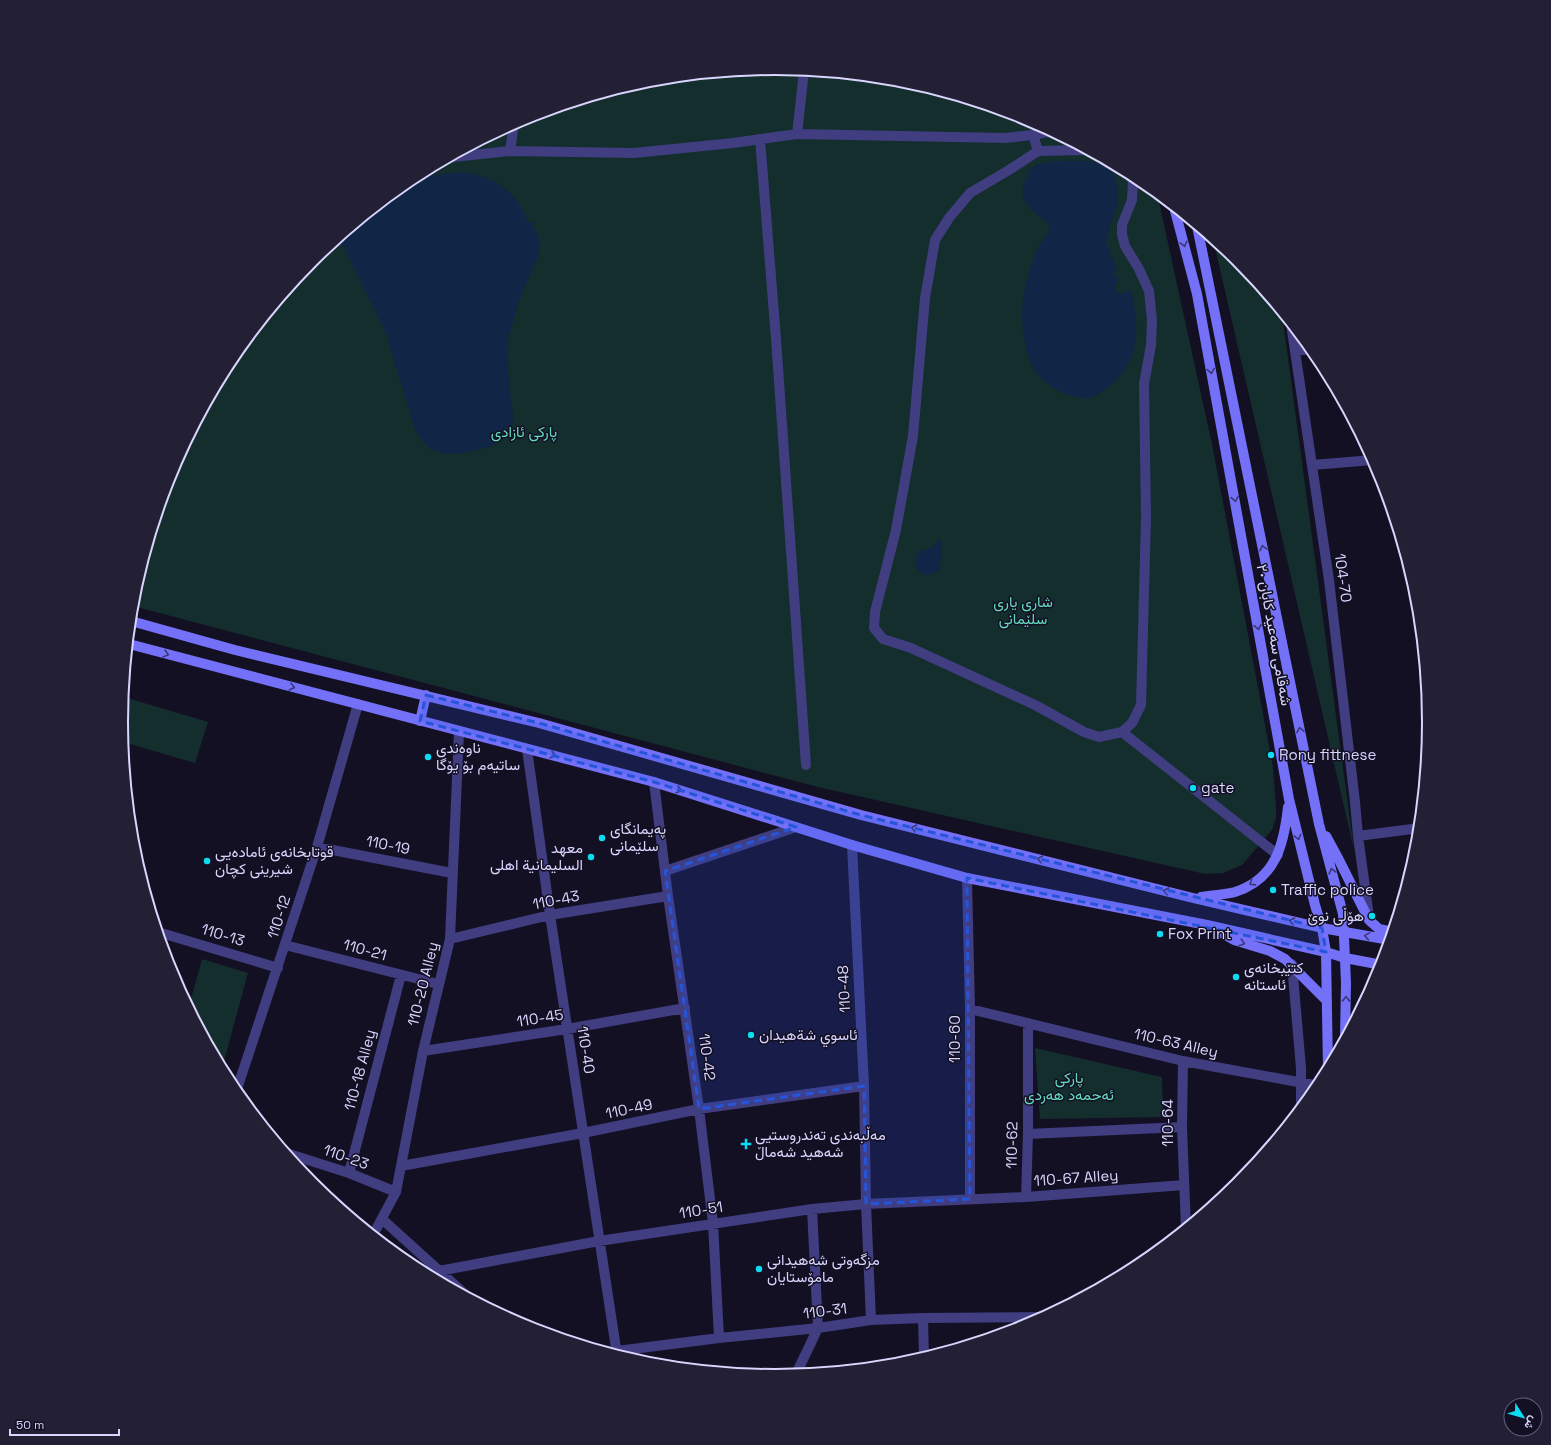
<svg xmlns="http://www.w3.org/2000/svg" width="1551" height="1445" viewBox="0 0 1551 1445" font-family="'Space Grotesk',Vazirmatn,sans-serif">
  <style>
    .green { fill: #132e2d }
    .water { fill: #112547 }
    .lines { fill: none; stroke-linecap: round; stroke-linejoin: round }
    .pedestrian { stroke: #403d80; stroke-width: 10 }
    .minor { stroke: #403d80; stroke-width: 10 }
    .secondary { stroke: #7471f8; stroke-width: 10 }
    .oneway { stroke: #3a3779 }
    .marked { fill: #2655da; fill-opacity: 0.2; stroke: #2655da; stroke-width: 3; stroke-dasharray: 8 5; stroke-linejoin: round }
    .poi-dot { fill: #0cdbf1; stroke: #131024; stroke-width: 1.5 }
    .labels { text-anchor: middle; stroke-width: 3; stroke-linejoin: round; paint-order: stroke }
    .park-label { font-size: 15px; fill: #64dabc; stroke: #131024 }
    .street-label { font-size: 15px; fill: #d9d5fd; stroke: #131024 }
    .poi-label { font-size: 15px; fill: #d9d5fd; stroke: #131024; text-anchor: start }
    .rim { fill: none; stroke: #d9d5fd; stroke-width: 2 }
  </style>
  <rect width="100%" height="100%" fill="#131024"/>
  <path class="green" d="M776 68 903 81 1026 118 1139 178 1157 193 1212 444 1273 767 1276 808V818L1272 830 1242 865 1223 873 1205 874 818 787 133 606 134 595 171 472 231 359 313 260 412 178 525 118 648 81Z
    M1213 239 1238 260 1282 313 1354 850Z
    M124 697 208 722 195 763 123 742 121 722Z
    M202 959 248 973 224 1061 217 1060 189 1006Z
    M1035 1048 1162 1077 1163 1117 1040 1119Z"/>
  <path class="water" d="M1056 161C1080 161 1117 156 1117 189 1117 194 1118 200 1117 205 1114 219 1105 231 1107 247L1111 251 1110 253 1117 268 1114 273 1115 278 1119 279 1115 287 1116 292 1120 294 1131 290C1139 324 1141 355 1115 381 1107 389 1098 396 1087 398 1079 399 1070 395 1063 393 1054 389 1043 381 1036 373 1027 362 1023 332 1022 318 1022 293 1028 272 1037 250 1041 241 1048 236 1050 226 1046 220 1039 216 1034 212 1017 198 1022 184 1032 167L1043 163Z
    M462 172C496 177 515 190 528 222L532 221 540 242V251L518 303 507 344 509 385 513 415 512 428 502 440 489 447 458 454H445L431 449 425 444 415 429 385 331 339 238 415 177Z
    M939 539 942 542 940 568C928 584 907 568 919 553 922 549 926 550 930 548 933 547 936 542 939 539Z"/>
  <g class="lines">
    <path class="pedestrian" d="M1033 135 1038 151 1087 150
      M1038 151 1009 170 970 193 949 218 935 240 925 298 913 436 896 530 875 612 874 628 883 639 911 648 1035 705 1084 732 1099 737 1122 732 1132 723 1141 705 1146 518 1144 384 1151 345 1152 320 1149 291 1139 269 1125 246 1122 234V225L1132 200 1133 180 1128 172
      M1122 732 1278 855"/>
    <path class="minor" d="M797 134 804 71
      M760 139 776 339 806 765
      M510 151 514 123
      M453 157 510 151 634 153 733 143 797 134 1005 138 1033 135 1051 131
      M1291 324 1329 580 1355 802 1358 836 1369 917
      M1295 351 1311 349
      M1312 465 1373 460
      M527 749 550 915 617 1355
      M654 782 668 896 699 1109 713 1223 719 1338
      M1358 836 1420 828
      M852 845 864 1086 866 1204 871 1320
      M317 847 452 873
      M665 871 796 827
      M967 878 970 1009V1199
      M158 932 278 968
      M450 939 550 915 668 896
      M285 945 438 984
      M1292 964 1301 1068V1109
      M970 1009 1183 1061 1320 1086
      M423 1051 567 1029 685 1008
      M1183 1061 1182 1127 1186 1228
      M236 1092 317 847 358 704
      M1028 1134 1182 1127
      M286 1153 349 1173 396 1192
      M401 1166 583 1133 699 1109 864 1086
      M349 1173 401 975
      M1026 1197 1028 1134V1023
      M382 1219 467 1296
      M373 1235 396 1192 423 1051 450 939 459 732
      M439 1271 599 1241 812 1209 866 1204 1026 1197 1184 1185
      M923 1318 924 1358
      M611 1353 617 1351 719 1338 818 1328 871 1320 923 1318 1044 1317
      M793 1375 798 1370 818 1328 812 1209"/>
    <path class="secondary" d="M1174 207 1197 294 1289 799 1315 905 1322 928 1326 952 1328 1070
      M1197 226 1319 824 1343 914 1346 983 1345 1038
      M131 621 235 650 539 723 861 815 1193 898 1322 928 1390 940
      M129 644 654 782 852 845 967 878 1207 925 1326 952 1345 958 1382 965
      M420 721 426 695
      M1326 836 1339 860 1369 920 1379 929 1393 932
      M1201 897C1212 895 1224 895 1235 892 1276 879 1284 844 1288 807
      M1218 931 1234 940 1270 951 1285 959 1327 1001"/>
  </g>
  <defs><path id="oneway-chevron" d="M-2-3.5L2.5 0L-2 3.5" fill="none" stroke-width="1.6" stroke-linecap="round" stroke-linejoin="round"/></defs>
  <g class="oneway">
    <use href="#oneway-chevron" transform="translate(1184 244) rotate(75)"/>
    <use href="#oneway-chevron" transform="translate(1211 371) rotate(80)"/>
    <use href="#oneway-chevron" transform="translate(1235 499) rotate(80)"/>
    <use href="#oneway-chevron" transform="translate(1263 548) rotate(-102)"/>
    <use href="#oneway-chevron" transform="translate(1258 627) rotate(80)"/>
    <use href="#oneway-chevron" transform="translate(166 654) rotate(15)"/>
    <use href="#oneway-chevron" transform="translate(292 687) rotate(14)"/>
    <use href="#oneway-chevron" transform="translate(1300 730) rotate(-102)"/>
    <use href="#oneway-chevron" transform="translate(553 755) rotate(15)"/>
    <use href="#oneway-chevron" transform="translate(679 790) rotate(17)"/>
    <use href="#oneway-chevron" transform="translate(914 828) rotate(-166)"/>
    <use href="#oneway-chevron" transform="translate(1298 837) rotate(76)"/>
    <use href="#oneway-chevron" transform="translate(1040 859) rotate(-166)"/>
    <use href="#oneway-chevron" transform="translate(1332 871) rotate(-105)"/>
    <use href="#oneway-chevron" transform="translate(1252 883) rotate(148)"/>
    <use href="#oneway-chevron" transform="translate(1166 891) rotate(-166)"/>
    <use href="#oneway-chevron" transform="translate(1292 921) rotate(-167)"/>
    <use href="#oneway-chevron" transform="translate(1367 936) rotate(-171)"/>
    <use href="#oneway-chevron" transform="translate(1242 943) rotate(18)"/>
    <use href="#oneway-chevron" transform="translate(1346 999) rotate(-89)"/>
  </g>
  <path class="marked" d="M426 695 539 723 861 815 1322 928 1326 952 967 878 970 1199 866 1204 864 1086 699 1109 665 871 796 827 654 782 420 721Z"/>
  <g class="poi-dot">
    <circle cx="1271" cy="755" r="4"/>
    <circle cx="428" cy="757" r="4"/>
    <circle cx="1193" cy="788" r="4"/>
    <circle cx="602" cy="838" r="4"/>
    <circle cx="591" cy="857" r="4"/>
    <circle cx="207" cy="861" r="4"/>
    <circle cx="1273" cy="890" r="4"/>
    <circle cx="1372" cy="916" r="4"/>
    <circle cx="1160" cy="934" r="4"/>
    <circle cx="1236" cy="977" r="4"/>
    <circle cx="751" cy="1035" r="4"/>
    <path d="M744 1138h4v4h4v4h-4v4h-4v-4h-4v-4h4z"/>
    <circle cx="759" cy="1269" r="4"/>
  </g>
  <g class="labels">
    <g class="park-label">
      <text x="524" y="437">پارکی ئازادی</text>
      <text x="1023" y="607">شاری یاری<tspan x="1023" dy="17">سلێمانی</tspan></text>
      <text x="1069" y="1083">پارکی<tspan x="1069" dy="17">ئەحمەد هەردی</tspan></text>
    </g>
    <g class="street-label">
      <text transform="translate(1343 578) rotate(82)" y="5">104-70</text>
      <text transform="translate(1274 635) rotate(80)" y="5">شەقامی سەعید کابان ٢٠</text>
      <text transform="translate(388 845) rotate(11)" y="5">110-19</text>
      <text transform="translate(556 900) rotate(-11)" y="5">110-43</text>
      <text transform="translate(279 917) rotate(-72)" y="5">110-12</text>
      <text transform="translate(223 935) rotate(17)" y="5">110-13</text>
      <text transform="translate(365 950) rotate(15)" y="5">110-21</text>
      <text transform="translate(423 984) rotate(-76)" y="5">110-20 Alley</text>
      <text transform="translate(844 989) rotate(-93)" y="5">110-48</text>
      <text transform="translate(540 1018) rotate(-9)" y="5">110-45</text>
      <text transform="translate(955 1039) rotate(-90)" y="5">110-60</text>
      <text transform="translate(1176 1043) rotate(13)" y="5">110-63 Alley</text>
      <text transform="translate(586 1050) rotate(81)" y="5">110-40</text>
      <text transform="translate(707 1057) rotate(82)" y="5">110-42</text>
      <text transform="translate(360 1070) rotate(-75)" y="5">110-18 Alley</text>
      <text transform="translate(629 1109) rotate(-12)" y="5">110-49</text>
      <text transform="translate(1168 1123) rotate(-90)" y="5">110-64</text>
      <text transform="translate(1012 1145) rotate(-89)" y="5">110-62</text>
      <text transform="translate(346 1157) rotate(19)" y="5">110-23</text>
      <text transform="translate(1076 1178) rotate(-4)" y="5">110-67 Alley</text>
      <text transform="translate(701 1210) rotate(-9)" y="5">110-51</text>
      <text transform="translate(825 1311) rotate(-7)" y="5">110-31</text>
    </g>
    <g class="poi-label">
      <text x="436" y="753">ناوەندی<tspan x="436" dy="17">ساتیەم بۆ یۆگا</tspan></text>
      <text x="1279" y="760">Rony fittnese</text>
      <text x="1201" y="793">gate</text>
      <text x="610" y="834">پەیمانگای<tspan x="610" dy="17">سلێمانی</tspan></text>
      <text x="583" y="853" text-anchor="end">معهد<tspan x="583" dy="17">السلیمانیة اهلى</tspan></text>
      <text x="215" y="857">قوتابخانەی ئامادەیی<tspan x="215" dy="17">شیرینی کچان</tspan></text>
      <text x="1281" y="895">Traffic police</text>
      <text x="1364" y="921" text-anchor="end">ھۆڵی نوێ</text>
      <text x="1168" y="939">Fox Print</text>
      <text x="1244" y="973">کتێبخانەی<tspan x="1244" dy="17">ئاستانە</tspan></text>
      <text x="759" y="1040">ئاسوي شةهيدان</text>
      <text x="755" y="1140">مەڵبەندی تەندروستیی<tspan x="755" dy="17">شەهید شەماڵ</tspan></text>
      <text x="767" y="1265">مزگەوتی شەهیدانی<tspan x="767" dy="17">مامۆستایان</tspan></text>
    </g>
  </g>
  <path d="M0 0H1551V1445H0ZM128 722a647 647 0 1 1 1294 0a647 647 0 1 1-1294 0Z" fill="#232035" fill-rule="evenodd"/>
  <path class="rim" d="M128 722a647 647 0 1 1 1294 0a647 647 0 1 1-1294 0Z"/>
  <g transform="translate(1523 1417) rotate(127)"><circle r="19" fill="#131024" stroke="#625f7b"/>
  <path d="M0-3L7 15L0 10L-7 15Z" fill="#0cdbf1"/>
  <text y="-6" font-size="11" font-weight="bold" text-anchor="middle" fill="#d9d5fd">ش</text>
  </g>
  <path d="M10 1429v6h109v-6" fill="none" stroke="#d9d5fd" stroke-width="2"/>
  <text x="16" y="1429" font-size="12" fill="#d9d5fd" stroke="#131024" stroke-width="3" paint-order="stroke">50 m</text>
</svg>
